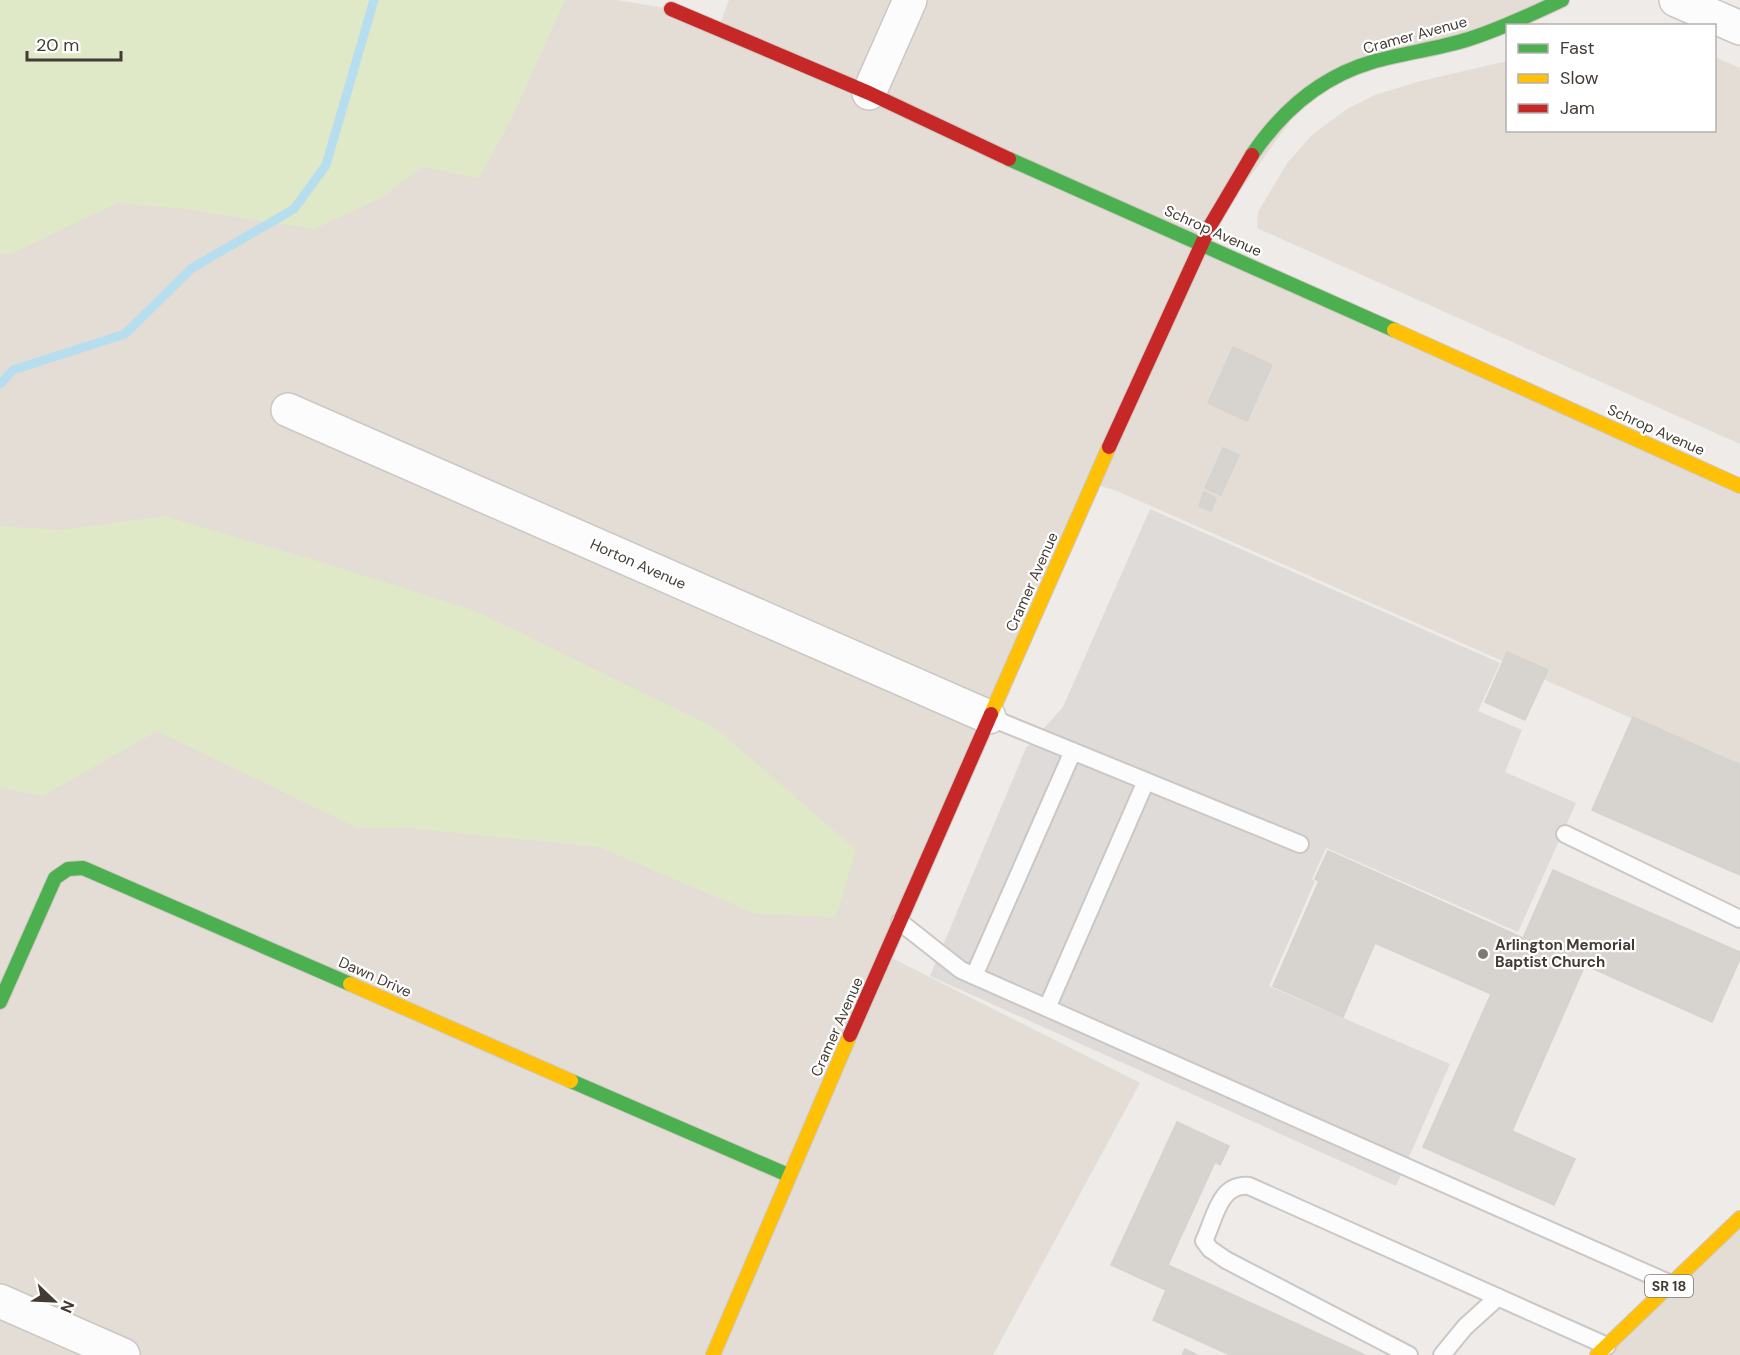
<svg xmlns="http://www.w3.org/2000/svg" width="1740" height="1355" viewBox="0 0 1740 1355" font-family="'DM Sans',sans-serif">
  <style>
    .residential { fill: #e3ddd5 }
    .green { fill: #dfe9c7 }
    .parking { fill: #dedbd8 }
    .lines { fill: none; stroke-linecap: round; stroke-linejoin: round }
    .stream { stroke: #b7deee; stroke-width: 9 }
    .building { fill: #d7d3cf; stroke: #d6d2ce; stroke-width: 1.5 }
    .lane-casing { stroke: #cbc7c4; stroke-width: 20 }
    .street-casing { stroke: #cbc7c4; stroke-width: 36 }
    .fast-casing { stroke: #cec8bf; stroke-width: 16 }
    .slow-casing { stroke: #cec8bf; stroke-width: 16 }
    .jam-casing { stroke: #cec8bf; stroke-width: 16 }
    .lane { stroke: #fcfcfc; stroke-width: 16 }
    .street { stroke: #fcfcfc; stroke-width: 33 }
    .fast { stroke: #4caf50; stroke-width: 14 }
    .slow { stroke: #ffc107; stroke-width: 14 }
    .jam { stroke: #c62828; stroke-width: 14 }
    .poi-dot { fill: #807973; stroke: #fff; stroke-width: 2 }
    .labels { text-anchor: middle; stroke-width: 4.5; stroke-linejoin: round; paint-order: stroke }
    .shield { fill: #fff; stroke: #7c7671; stroke-width: 1.5 }
    .shield-label { font-size: 14px; font-weight: bold; fill: #443c34 }
    .street-label { font-size: 15px; fill: #443c34; stroke: #fff }
    .poi-label { font-size: 15px; font-weight: bold; fill: #443c34; stroke: #fff; text-anchor: start }
  </style>
  <rect width="100%" height="100%" fill="#eeebe8"/>
  <path class="residential" d="M79 0H616L671 9 718 29 729 0H1562L1314 88 1202 243 1740 486V766L1117 491 1094 484 886 955 1140 1083 993 1355H0V187Z
    M1715 57 1740 68V444L1257 228 1258 212 1288 162 1313 134 1347 109 1375 95 1417 82 1507 61 1508 130H1714Z
    M1740 1218V1355H1597Z"/>
  <path class="green" d="M0 0H565L511 120 479 178 422 167 381 198 314 229 186 209 117 203 11 254 0 253Z
    M164 516 321 562 476 611 717 729 856 850 836 917 756 914 599 847 408 828H357L157 731 43 796 0 788V526L61 530Z"/>
  <path class="parking" d="M1150 509 1500 663 1478 711 1522 730 1505 772 1576 803 1518 932 1326 848 1312 879 1315 881 1269 986 1450 1064 1396 1186 930 976 1026 748 1063 707Z"/>
  <g class="lines">
    <path class="stream" d="M0 384 13 370 125 334 192 268 294 209 326 165 374 0"/>
  </g>
  <path class="building" d="M1233 347 1272 365 1247 421 1208 403Z
    M1223 448 1239 455 1221 495 1205 488Z
    M1204 492 1216 498 1211 511 1199 506Z
    M1507 652 1548 670 1525 720 1485 702Z
    M1633 717 1740 765V875L1592 810Z
    M1328 851 1523 938 1553 870 1740 952V959L1712 1022 1585 965 1512 1131 1575 1159 1554 1205 1423 1147 1491 994 1375 943 1343 1017 1273 986 1319 881 1315 879Z
    M1177 1122 1229 1146 1220 1165 1215 1162 1168 1265 1365 1355H1230L1153 1320 1166 1290 1111 1265Z
    M1185 1349 1197 1355H1182Z"/>
  <g class="lines">
    <g class="lane-casing">
      <path id="lane" d="M989 717 1300 844
        M1565 834 1740 919
        M900 922 961 970 1671 1284
        M974 976 1073 751
        M1047 1008 1146 781
        M1409 1355 1226 1260 1210 1249 1204 1241C1215 1218 1219 1183 1249 1186L1607 1346
        M1442 1355 1465 1327 1498 1297"/>
    </g>
    <g class="street-casing">
      <path id="street" d="M1676 0 1740 28
        M869 93 910 0
        M288 410 989 717
        M0 1301 123 1355"/>
    </g>
    <g class="fast-casing">
      <path id="fast" d="M1252 155C1281 112 1321 77 1372 62 1404 53 1437 49 1469 39 1501 29 1532 14 1562 0
        M1009 159 1394 330
        M0 1002 55 878 68 869 83 868 350 984
        M571 1081 788 1175"/>
    </g>
    <g class="slow-casing">
      <path id="slow" d="M1394 330 1740 486
        M991 714 1109 447
        M350 984 571 1081
        M713 1355 850 1035
        M1597 1355 1740 1218"/>
    </g>
    <g class="jam-casing">
      <path id="jam" d="M671 9 869 93 1009 159
        M1109 447 1210 226 1252 155
        M850 1035 991 714"/>
    </g>
    <use href="#lane" class="lane"/>
    <use href="#street" class="street"/>
    <use href="#fast" class="fast"/>
    <use href="#slow" class="slow"/>
    <use href="#jam" class="jam"/>
  </g>
  <circle class="poi-dot" cx="1483" cy="954" r="6"/>
  <g class="labels">
    <rect class="shield" x="1645" y="1275" width="48" height="22" rx="4.5"/>
    <g class="shield-label">
      <text x="1669" y="1291">SR 18</text>
    </g>
    <g class="street-label">
      <text transform="translate(1415 35) rotate(-15)" y="5">Cramer Avenue</text>
      <text transform="translate(1213 231) rotate(24)" y="5">Schrop Avenue</text>
      <text transform="translate(1656 430) rotate(24)" y="5">Schrop Avenue</text>
      <text transform="translate(638 564) rotate(24)" y="5">Horton Avenue</text>
      <text transform="translate(1032 582) rotate(-66)" y="5">Cramer Avenue</text>
      <text transform="translate(375 977) rotate(24)" y="5">Dawn Drive</text>
      <text transform="translate(837 1027) rotate(-66)" y="5">Cramer Avenue</text>
    </g>
    <g class="poi-label">
      <text x="1495" y="950">Arlington Memorial<tspan x="1495" dy="17">Baptist Church</tspan></text>
    </g>
  </g>
  <rect x="1506" y="24" width="210" height="108" fill="#ffffff" stroke="#b4b1ae" stroke-width="1.5"/>
  <rect x="1518" y="44" width="30" height="9" fill="#4caf50" stroke="#b4b1ae" stroke-width="1.5"/>
  <text x="1560" y="54" font-size="18" fill="#443c34">Fast</text>
  <rect x="1518" y="74" width="30" height="9" fill="#ffc107" stroke="#b4b1ae" stroke-width="1.5"/>
  <text x="1560" y="84" font-size="18" fill="#443c34">Slow</text>
  <rect x="1518" y="104" width="30" height="9" fill="#c62828" stroke="#b4b1ae" stroke-width="1.5"/>
  <text x="1560" y="114" font-size="18" fill="#443c34">Jam</text>
  <g transform="translate(54 1301) rotate(113)" stroke="#ffffff" stroke-width="4.5" paint-order="stroke">
  <path d="M0-4.5L10 22L0 15L-10 22Z" fill="#443c34"/>
  <text y="-9" font-size="16" font-weight="bold" text-anchor="middle" fill="#443c34">N</text>
  </g>
  <path d="M27 51v9h94v-9" fill="none" stroke="#443c34" stroke-width="3"/>
  <text x="36" y="51" font-size="18" fill="#443c34" stroke="#ffffff" stroke-width="4.5" paint-order="stroke">20 m</text>
</svg>
